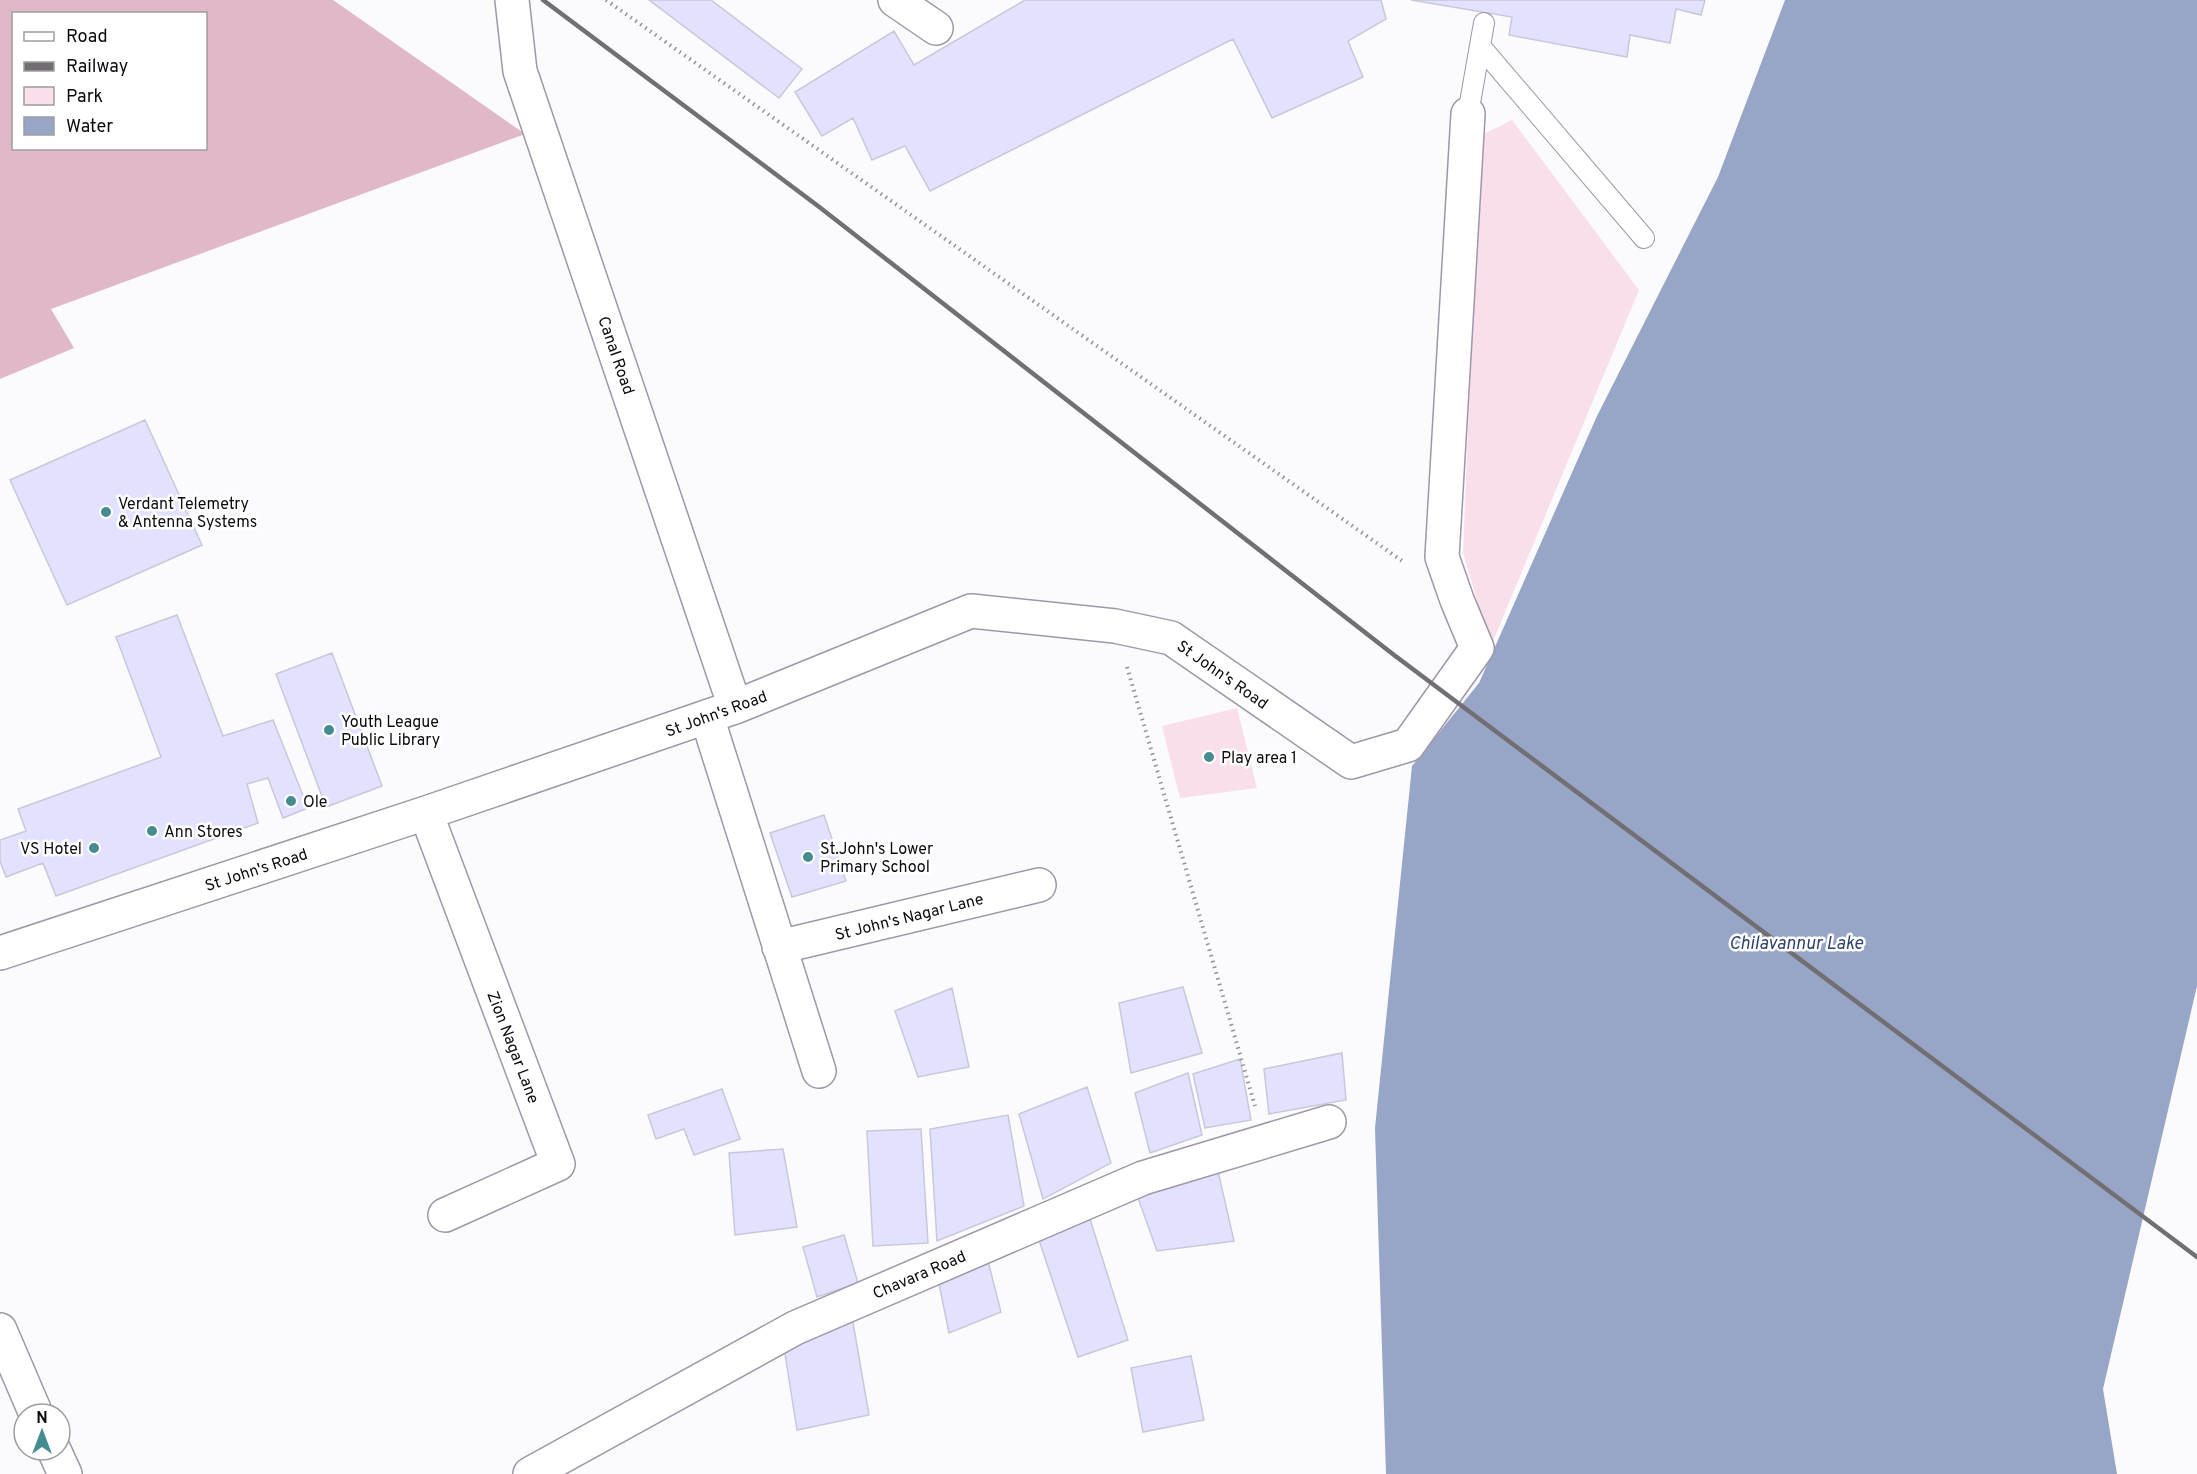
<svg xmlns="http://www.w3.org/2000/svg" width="2197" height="1474" viewBox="0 0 2197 1474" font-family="Overpass,sans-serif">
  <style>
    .green { fill: #f9dfe9 }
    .forest { fill: #e0b8c8; fill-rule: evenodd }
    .water { fill: #97a6c6 }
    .building { fill: #e2e1ff; stroke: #c8c8da; stroke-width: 1.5 }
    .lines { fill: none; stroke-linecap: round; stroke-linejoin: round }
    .service-casing { stroke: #9f97a7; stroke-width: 22 }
    .minor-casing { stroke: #9f97a7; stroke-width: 36 }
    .path { stroke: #949296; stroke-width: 4; stroke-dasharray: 1.5 4.5; stroke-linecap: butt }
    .service { stroke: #fff; stroke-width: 20 }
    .minor { stroke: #fff; stroke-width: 33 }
    .rail { stroke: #716f73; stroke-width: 4.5 }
    .poi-dot { fill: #458c91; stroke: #fff; stroke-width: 2 }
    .labels { text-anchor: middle; stroke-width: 5; stroke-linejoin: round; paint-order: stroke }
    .street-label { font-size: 16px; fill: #0d0a0f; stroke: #fff }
    .poi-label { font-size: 16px; fill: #0d0a0f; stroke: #fff; text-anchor: start }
    .water-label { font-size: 18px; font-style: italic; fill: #2f426f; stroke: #fff }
  </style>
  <rect width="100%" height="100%" fill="#fbfafd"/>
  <path class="green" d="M1512 120 1639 290 1491 646 1463 553 1480 136Z
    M1237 708 1257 788 1180 798 1162 726Z"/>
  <path class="forest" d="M0 0H333L525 134 51 309 74 348 0 379ZM14 14H206V148H14Z"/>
  <path class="water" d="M1785 0H2197V986L2103 1389 2117 1474H1386L1375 1128 1412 766 1479 683 1597 416 1718 177Z"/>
  <path class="building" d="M649 0H711L802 69 779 98Z
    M1025 0H1381L1386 19 1348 41 1363 77 1272 118 1233 39 930 191 905 146 872 160 853 118 822 136 795 92 894 31 914 65Z
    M1411 0H1705L1701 15 1676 9 1670 43 1630 35 1627 57 1509 35 1512 17Z
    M145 420 202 545 67 605 10 480Z
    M177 615 223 736 273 720 308 808 283 818 268 778 247 784 258 823 56 896 43 863 6 877 0 861V840L26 831 18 809 161 757 116 637Z
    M332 653 382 786 326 807 276 674Z
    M824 815 846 881 792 897 770 833Z
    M1183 987 1202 1053 1131 1073 1119 1003Z
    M952 988 969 1067 918 1077 895 1011Z
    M1342 1053 1346 1100 1269 1114 1264 1069Z
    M1240 1059 1251 1120 1205 1128 1193 1074Z
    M1188 1073 1202 1135 1150 1153 1135 1093Z
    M1087 1087 1111 1163 1043 1199 1019 1114Z
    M722 1089 740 1139 694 1155 684 1129 656 1139 648 1115Z
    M1008 1115 1024 1206 937 1241 930 1129Z
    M921 1129 928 1243 873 1246 867 1131Z
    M783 1149 797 1227 735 1235 729 1153Z
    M1217 1167 1234 1241 1157 1251 1137 1195Z
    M1090 1219 1128 1340 1078 1357 1039 1240Z
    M844 1235 858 1283 817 1297 803 1247Z
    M987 1257 1001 1312 949 1333 937 1274Z
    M851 1311 869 1415 797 1430 783 1341Z
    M1191 1356 1204 1420 1143 1432 1131 1368Z"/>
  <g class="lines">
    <g class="service-casing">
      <path id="service" d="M1480 46 1644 238
        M1468 114 1484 23"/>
    </g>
    <g class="minor-casing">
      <path id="minor" d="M512 0 520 71 735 707
        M895 0 936 28
        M707 717 819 1071
        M426 813 558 1164 445 1215
        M779 947 1039 885
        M0 953 426 813 735 707 971 611 1115 626 1171 638 1351 762 1408 745 1477 648 1457 600 1442 557 1468 114
        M0 1330 36 1414
        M54 1450 65 1474
        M530 1474 795 1328 1143 1178 1329 1122"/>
    </g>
    <path class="path" d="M606 0 1405 563
      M1127 667 1255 1106"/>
    <use href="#service" class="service"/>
    <use href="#minor" class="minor"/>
    <path class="rail" d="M543 0 818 206 1394 655 2197 1257"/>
  </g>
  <g class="poi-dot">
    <circle cx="106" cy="512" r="6"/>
    <circle cx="329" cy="730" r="6"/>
    <circle cx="1209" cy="757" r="6"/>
    <circle cx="291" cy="801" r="6"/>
    <circle cx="152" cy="831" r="6"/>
    <circle cx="94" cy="848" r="6"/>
    <circle cx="808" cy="857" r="6"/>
  </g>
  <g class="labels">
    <g class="street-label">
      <text transform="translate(617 355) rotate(71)" y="6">Canal Road</text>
      <text transform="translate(1223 674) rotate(35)" y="6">St John's Road</text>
      <text transform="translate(716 713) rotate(-20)" y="6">St John's Road</text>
      <text transform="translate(256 869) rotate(-18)" y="6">St John's Road</text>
      <text transform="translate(909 916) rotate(-14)" y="6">St John's Nagar Lane</text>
      <text transform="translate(514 1047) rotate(69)" y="6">Zion Nagar Lane</text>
      <text transform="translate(919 1274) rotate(-23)" y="6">Chavara Road</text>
    </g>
    <g class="poi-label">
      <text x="118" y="509">Verdant Telemetry<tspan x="118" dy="18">&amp; Antenna Systems</tspan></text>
      <text x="341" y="727">Youth League<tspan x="341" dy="18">Public Library</tspan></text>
      <text x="1221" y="763">Play area 1</text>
      <text x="303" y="807">Ole</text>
      <text x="164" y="837">Ann Stores</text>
      <text x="82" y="854" text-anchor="end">VS Hotel</text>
      <text x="820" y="854">St.John's Lower<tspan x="820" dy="18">Primary School</tspan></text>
    </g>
    <g class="water-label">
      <text x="1796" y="949">Chilavannur Lake</text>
    </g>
  </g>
  <rect x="12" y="12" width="195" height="138" fill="#ffffff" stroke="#9e9d9f" stroke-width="1.5"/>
  <rect x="24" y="32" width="30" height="9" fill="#ffffff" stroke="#9e9d9f" stroke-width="1.5"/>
  <text x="66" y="42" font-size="18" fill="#0d0a0f">Road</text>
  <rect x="24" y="62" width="30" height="9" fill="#716f73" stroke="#9e9d9f" stroke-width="1.5"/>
  <text x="66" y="72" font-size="18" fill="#0d0a0f">Railway</text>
  <rect x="24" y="87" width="30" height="18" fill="#f9dfe9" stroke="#9e9d9f" stroke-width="1.5"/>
  <text x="66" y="102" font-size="18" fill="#0d0a0f">Park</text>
  <rect x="24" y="117" width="30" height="18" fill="#97a6c6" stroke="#9e9d9f" stroke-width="1.5"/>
  <text x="66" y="132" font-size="18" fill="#0d0a0f">Water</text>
  <g transform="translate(42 1432)"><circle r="28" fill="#ffffff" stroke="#9e9d9f" stroke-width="1.5"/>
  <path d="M0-4.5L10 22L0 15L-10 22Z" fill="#458c91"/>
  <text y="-9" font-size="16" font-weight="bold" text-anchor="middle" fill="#0d0a0f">N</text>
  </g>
</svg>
